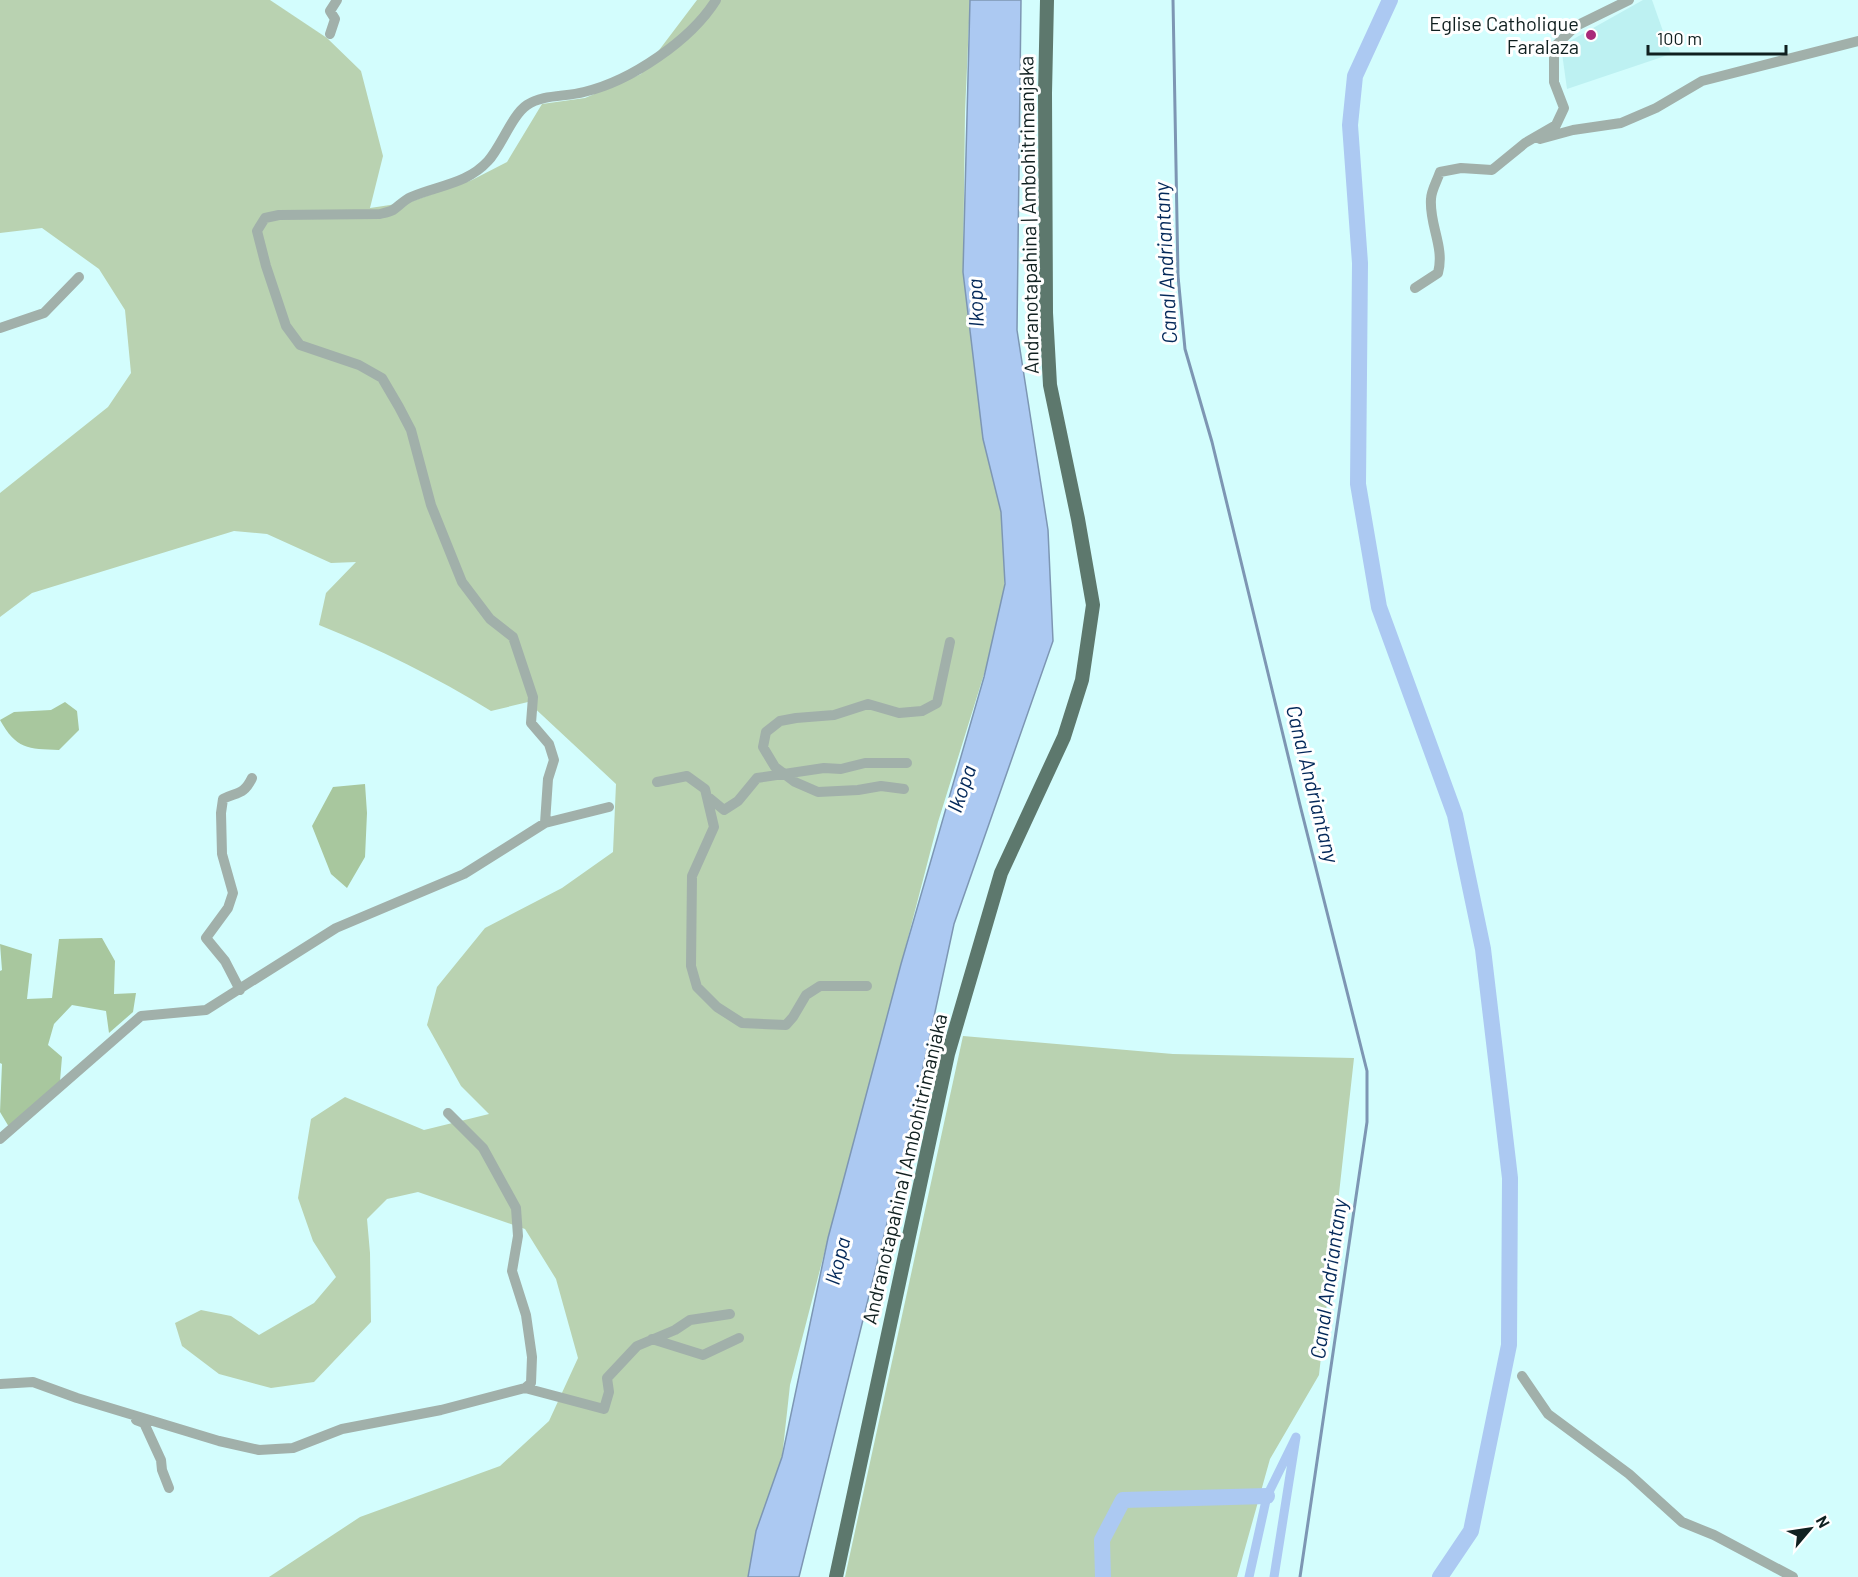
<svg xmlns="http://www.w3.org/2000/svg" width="1858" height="1577" viewBox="0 0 1858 1577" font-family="Barlow,sans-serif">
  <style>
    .built { fill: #bdf1f2 }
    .green { fill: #b9d2b1 }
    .forest { fill: #a8c79e }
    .water { fill: #acc9f2; stroke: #7d96b3; stroke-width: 1.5 }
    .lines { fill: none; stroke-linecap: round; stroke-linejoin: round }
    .stream { stroke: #7d96b3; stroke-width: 3 }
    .canal { stroke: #acc9f2; stroke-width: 9 }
    .river { stroke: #acc9f2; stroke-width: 16 }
    .minor { stroke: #a1b0aa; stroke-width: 10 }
    .major { stroke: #5d786d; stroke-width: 14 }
    .poi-dot { fill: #a92a7a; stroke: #fff; stroke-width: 2 }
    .labels { text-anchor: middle; stroke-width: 6; stroke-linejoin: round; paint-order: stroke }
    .poi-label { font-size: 20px; fill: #102020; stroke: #fff; text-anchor: end }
    .street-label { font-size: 20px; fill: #102020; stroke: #fff }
    .water-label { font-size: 21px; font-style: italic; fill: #032859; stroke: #fff }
  </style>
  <rect width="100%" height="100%" fill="#d3fdfd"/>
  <path class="built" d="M1643 0H1652L1671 54 1567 89 1561 46Z"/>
  <path class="green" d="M0 0H270L327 38 361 71 383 156 370 208 410 202 472 180 507 162 542 104 585 98 641 74 697 0H970L965 112 963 272 983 439 1001 512 1005 569 1003 613 938 822 890 1007 865 1117 836 1208 790 1385 781 1467 756 1531 748 1577H269L360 1517 500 1466 549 1421 578 1358 556 1279 525 1229 418 1192 387 1199 367 1219 370 1253 371 1322 314 1382 271 1388 219 1374 182 1346 175 1323 201 1310 231 1316 259 1335 314 1303 336 1277 313 1241 298 1198 311 1119 345 1097 424 1130 489 1114 461 1086 427 1025 437 987 485 928 562 888 613 852 616 784 528 702 491 711C436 677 379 649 319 625L326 593 356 562 331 563 267 534 234 531 32 593 0 617V493L108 407 131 373 125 310 99 269 42 228 0 233Z
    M963 1036 1173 1054 1354 1058 1319 1375 1270 1459 1237 1577H845Z"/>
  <path class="forest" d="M65 702 77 711 79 730 59 750C28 749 16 749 0 720L14 712 51 710Z
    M365 784 367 813 365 857 347 888 331 874 312 826 333 787Z
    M102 938 115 961 114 994 136 993 133 1012 109 1033 106 1011 72 1005 54 1024 48 1045 62 1057 60 1081 9 1127 0 1112 2 1064 0 1063V971L2 970 0 944 32 954 27 999 52 998 59 939Z"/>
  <path class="water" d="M970 0H1021L1017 330 1048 530 1053 641 954 924 905 1151 799 1577H748L756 1531 782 1457 828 1238 901 964 984 677 1005 584 1001 512 983 439 963 272Z"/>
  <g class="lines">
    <path class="stream" d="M1173 0 1178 276 1185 349 1212 442 1300 805 1367 1071V1122L1300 1577"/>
    <path class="canal" d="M1249 1577 1267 1496 1296 1437 1274 1577"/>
    <path class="river" d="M1390 0 1355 76 1350 125 1360 263 1358 484 1379 607 1455 815 1483 949 1510 1178 1509 1345 1471 1531 1440 1577
      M1103 1577 1102 1540 1123 1500 1267 1496"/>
    <path class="minor" d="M330 34 335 19 330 11 337 0
      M1540 139 1573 130 1621 123 1656 108 1702 81 1858 41
      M1415 288 1438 273C1445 247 1429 225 1431 199 1431 191 1437 181 1440 172L1461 168 1492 170 1525 143 1556 125 1564 108 1554 82V47L1576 26 1629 0
      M0 328 44 313 79 277
      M657 782 687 776 705 789 714 827 692 876 691 966 697 987 717 1007 742 1023 786 1025 793 1017 806 995 820 986H867
      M904 789 881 786 858 790 818 792 795 782 775 767 763 747 766 732 780 721 796 718 834 715 868 704 899 713 922 711 937 703 950 642
      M707 796 724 810 738 801 757 778 824 768 841 769 865 763H907
      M545 823 548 779 554 760 549 744 531 723 533 697 513 637 490 619 462 582 431 505 411 430 399 407 382 378 359 365 300 345 286 326 266 266 257 231 265 218 279 215 380 214C384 213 389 212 393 210 399 206 404 200 411 197 439 185 467 184 488 161 501 147 512 115 527 105 543 94 566 97 584 92 631 81 691 40 716 0
      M240 990 225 961 206 938 228 908 233 893 222 854 221 813 223 799C237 792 244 795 252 778
      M0 1139 141 1016 206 1010 336 928 464 874 545 823 609 807
      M652 1339 703 1355 739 1338
      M1522 1376 1548 1414 1629 1474 1682 1522 1714 1535 1793 1577
      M0 1384 33 1382 77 1398 219 1441 259 1450 293 1448 342 1429 441 1410 525 1388 531 1383 532 1357 526 1315 512 1271 518 1236 516 1208 483 1148 448 1113
      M525 1388 604 1409 609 1392 607 1378 637 1346 675 1330 690 1320 730 1314
      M136 1420 144 1423 161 1460 162 1470 169 1488"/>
    <path class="major" d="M836 1577 948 1054 1001 873 1064 737 1082 680 1093 605 1078 519 1050 385 1046 313 1045 93 1047 0"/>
  </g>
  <circle class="poi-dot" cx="1591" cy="35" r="6"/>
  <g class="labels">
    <g class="poi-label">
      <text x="1579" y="31">Eglise Catholique<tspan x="1579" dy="23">Faralaza</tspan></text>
    </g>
    <g class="street-label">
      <text transform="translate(1029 215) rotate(-91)" y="7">Andranotapahina | Ambohitrimanjaka</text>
      <text transform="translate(905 1169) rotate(-77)" y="7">Andranotapahina | Ambohitrimanjaka</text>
    </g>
    <g class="water-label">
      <text transform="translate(1166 263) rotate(-93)" y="7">Canal Andriantany</text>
      <text transform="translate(976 303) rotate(-92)" y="7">Ikopa</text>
      <text transform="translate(1312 784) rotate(76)" y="7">Canal Andriantany</text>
      <text transform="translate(962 789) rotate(-71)" y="7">Ikopa</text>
      <text transform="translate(838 1261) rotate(-76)" y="7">Ikopa</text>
      <text transform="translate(1329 1279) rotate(-82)" y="7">Canal Andriantany</text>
    </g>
  </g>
  <g transform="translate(1810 1529) rotate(61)" stroke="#ffffff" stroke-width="4.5" paint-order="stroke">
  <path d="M0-4.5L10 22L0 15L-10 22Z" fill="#102020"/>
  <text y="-9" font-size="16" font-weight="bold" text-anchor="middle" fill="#102020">N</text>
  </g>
  <path d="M1648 45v9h138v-9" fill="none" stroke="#102020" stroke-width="3"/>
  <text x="1657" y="45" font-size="18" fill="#102020" stroke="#ffffff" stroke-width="4.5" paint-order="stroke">100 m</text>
</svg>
